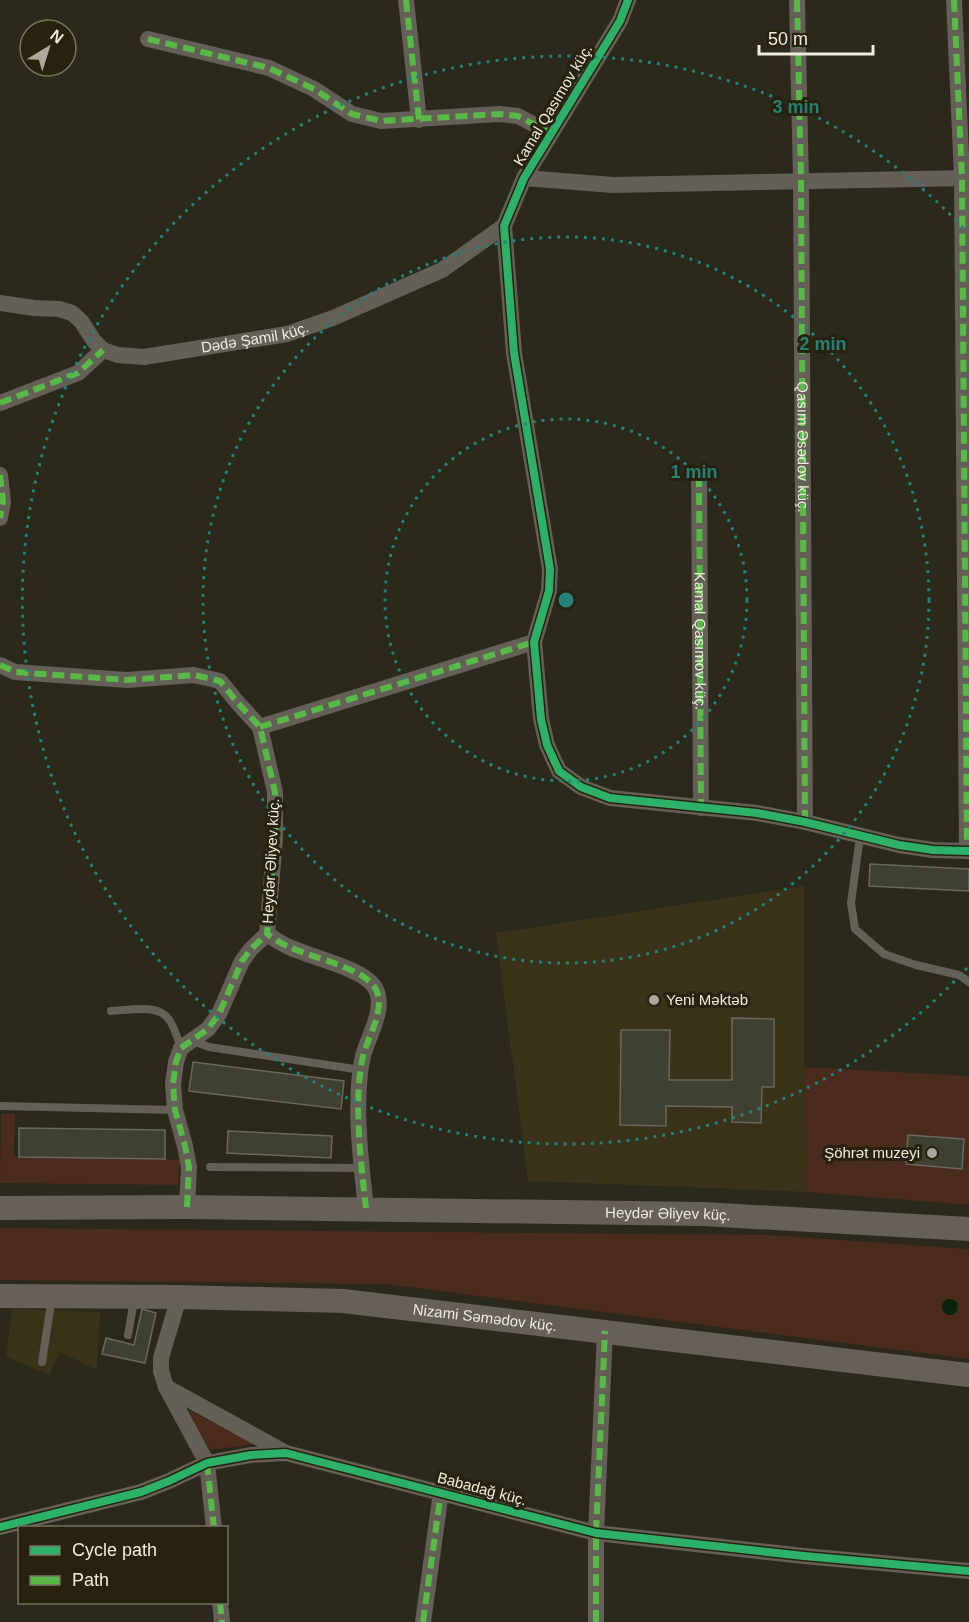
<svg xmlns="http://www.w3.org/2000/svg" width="969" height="1622" viewBox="0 0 969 1622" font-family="Arial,sans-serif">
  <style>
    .built { fill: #3a3219 }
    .green { fill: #4b2b1c }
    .water { fill: #05240b }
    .building { fill: #3f4030; stroke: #68685e; stroke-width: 1.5 }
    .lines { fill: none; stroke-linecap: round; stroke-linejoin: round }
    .lane { stroke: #645f57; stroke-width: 8 }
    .street { stroke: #645f57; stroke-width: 16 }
    .secondary { stroke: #666058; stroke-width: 24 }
    .quiet { stroke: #58b947; stroke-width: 6; stroke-dasharray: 12 6; stroke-linecap: butt }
    .cycleway-casing { stroke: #27210d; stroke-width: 11 }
    .cycleway { stroke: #2db169; stroke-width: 8 }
    .ring { fill: none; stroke: #268279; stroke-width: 3; stroke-dasharray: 3 6 }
    .poi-dot { fill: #aba79b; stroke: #27210d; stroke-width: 2 }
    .labels { text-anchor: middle; stroke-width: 6; stroke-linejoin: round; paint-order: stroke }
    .street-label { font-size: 15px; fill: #f0ecdf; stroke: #27210d }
    .poi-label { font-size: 15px; fill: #f0ecdf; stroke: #27210d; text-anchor: start }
    .centre { fill: #268279; stroke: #27210d; stroke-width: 3 }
    .ring-label { font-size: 18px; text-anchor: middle; font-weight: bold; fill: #268279; stroke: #27210d; stroke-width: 6; stroke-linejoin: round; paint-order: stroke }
  </style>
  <rect width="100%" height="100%" fill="#2b281c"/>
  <path class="built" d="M804 886V1067L808 1192 528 1181 496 933Z
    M12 1309 100 1312 97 1370 60 1352 49 1375 6 1357Z"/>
  <path class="green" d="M804 1067 969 1076V1205L808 1192Z
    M1 1114H15L14 1157 165 1159 180 1160 178 1185 0 1183Z
    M0 1228 768 1235 969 1249V1359L385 1284 0 1280Z
    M186 1409 255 1444 210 1450Z"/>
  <path class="water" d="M942 1307a8 8 0 1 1 16 0a8 8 0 1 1-16 0Z"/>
  <path class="building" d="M870 864 969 869V891L869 886Z
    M732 1018 774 1019V1087H762L761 1123 732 1122V1107L666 1106V1126L620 1125 621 1030H670L669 1080H732Z
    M193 1062 344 1081 341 1109 189 1091Z
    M19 1128 165 1130V1159L19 1157Z
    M228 1131 332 1136 331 1158 227 1153Z
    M908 1135 964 1139 962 1169 906 1164Z
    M142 1309 156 1313 145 1363 102 1354 106 1338 134 1345Z"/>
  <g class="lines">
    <path class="lane" d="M860 836 851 903 855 929 884 954 916 965 959 975 969 982
      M111 1011C129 1010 160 1003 170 1021 175 1029 178 1039 181 1048
      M193 1041 209 1047 361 1070
      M0 1106 175 1110
      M210 1167 361 1168
      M128 1335 134 1300
      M42 1362 52 1297"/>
    <g class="street">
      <path d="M406 0 419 120"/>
      <path d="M628 0 620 21 524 178 504 226 514 353 550 569 549 591 534 642 541 719 547 745 559 771 581 787 610 798 757 813 805 822 899 845 933 850 969 851"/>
      <path d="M797 0 801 181 805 822"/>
      <path d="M954 0 962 178 967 851"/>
      <path d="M148 39 269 68 314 89 352 114 381 121 500 114 518 116 550 133"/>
      <path d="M524 178 613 185 969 178"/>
      <path id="s1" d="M0 303 34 308 59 309 72 313 81 321 94 341 103 350 118 355 144 357 287 334 333 318 442 270 504 226"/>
      <path d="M0 403 78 373 103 350"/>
      <path d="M0 475 3 502 0 518"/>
      <path d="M699 475 701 808"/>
      <path d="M0 665 15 672 127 680 194 675 220 681 237 702 260 727 275 792V839L267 934C273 938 280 943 287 946 309 957 360 967 374 986 388 1006 368 1036 363 1056 353 1100 361 1164 366 1208"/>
      <path d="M260 727 534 642"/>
      <path d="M187 1207 189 1167 185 1146 175 1110 173 1084 176 1062 181 1048 208 1029 219 1014 242 961 251 949 267 934"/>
      <path d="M179 1297 161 1358V1371L166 1387 207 1463 214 1528"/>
      <path d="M166 1387 286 1453"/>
      <path d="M0 1527 141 1492 169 1481 207 1463 251 1455 286 1453 596 1533 804 1556 969 1571"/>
      <path d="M220 1602 222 1622"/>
      <path d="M423 1622 441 1492"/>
      <path d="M596 1622V1533L605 1331"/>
    </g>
    <g class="secondary">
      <path id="s2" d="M0 1208 187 1207 703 1214 969 1229"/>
      <path id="s3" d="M0 1296 179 1297 343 1301 969 1375"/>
    </g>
    <g class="quiet">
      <path d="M406 0 419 120"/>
      <path id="s4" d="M797 0 801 181 805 822"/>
      <path d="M954 0 962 178 967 851"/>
      <path d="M148 39 269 68 314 89 352 114 381 121 500 114 518 116 550 133"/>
      <path d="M0 403 78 373 103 350"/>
      <path d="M0 475 3 502 0 518"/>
      <path id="s5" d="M699 475 701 808"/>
      <path d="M0 665 15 672 127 680 194 675 220 681 237 702 260 727 275 792V839L267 934C273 938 280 943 287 946 309 957 360 967 374 986 388 1006 368 1036 363 1056 353 1100 361 1164 366 1208"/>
      <path d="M260 727 534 642"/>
      <path d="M187 1207 189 1167 185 1146 175 1110 173 1084 176 1062 181 1048 208 1029 219 1014 242 961 251 949 267 934"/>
      <path d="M207 1463 214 1528"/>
      <path d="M220 1602 222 1622"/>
      <path d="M423 1622 441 1492"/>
      <path d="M596 1622V1533L605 1331"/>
    </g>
    <g class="cycleway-casing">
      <path id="cycleway" d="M628 0 620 21 524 178 504 226 514 353 550 569 549 591 534 642 541 719 547 745 559 771 581 787 610 798 757 813 805 822 899 845 933 850 969 851
        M0 1527 141 1492 169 1481 207 1463 251 1455 286 1453 596 1533 804 1556 969 1571"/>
    </g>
    <use href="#cycleway" class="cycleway"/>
  </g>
  <g class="ring">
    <circle cx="566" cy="600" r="181"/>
    <circle cx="566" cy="600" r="363"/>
    <path d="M967 968A544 544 0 1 1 967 232"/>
  </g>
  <g class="poi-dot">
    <circle cx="654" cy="1000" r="6"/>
    <circle cx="932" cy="1153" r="6"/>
  </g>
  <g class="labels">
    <g class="street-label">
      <text transform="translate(553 105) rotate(-59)" y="5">Kamal Qasımov küç.</text>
      <text dy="5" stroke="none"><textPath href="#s1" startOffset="276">Dədə Şamil küç.</textPath></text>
      <text dy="5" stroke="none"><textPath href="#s4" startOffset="447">Qasım Əsədov küç.</textPath></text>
      <text dy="5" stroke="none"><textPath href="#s5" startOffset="166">Kamal Qasımov küç.</textPath></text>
      <text transform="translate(271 861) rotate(-87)" y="5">Heydər Əliyev küç.</text>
      <text dy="5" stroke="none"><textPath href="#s2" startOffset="668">Heydər Əliyev küç.</textPath></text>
      <text dy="5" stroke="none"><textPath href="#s3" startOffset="486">Nizami Səmədov küç.</textPath></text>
      <text transform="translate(482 1489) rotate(15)" y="5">Babadağ küç.</text>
    </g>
    <g class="poi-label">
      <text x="666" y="1005">Yeni Məktəb</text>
      <text x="920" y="1158" text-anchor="end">Şöhrət muzeyi</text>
    </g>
  </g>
  <circle cx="566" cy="600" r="9" class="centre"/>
  <g class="ring-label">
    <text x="796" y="113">3 min</text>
    <text x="823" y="350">2 min</text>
    <text x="694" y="478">1 min</text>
  </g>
  <rect x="18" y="1526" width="210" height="78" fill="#27210d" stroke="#777261" stroke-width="1.5"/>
  <rect x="30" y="1546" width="30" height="9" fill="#2db169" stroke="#777261" stroke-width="1.5"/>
  <text x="72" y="1556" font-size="18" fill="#f0ecdf">Cycle path</text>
  <rect x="30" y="1576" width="30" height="9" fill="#58b947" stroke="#777261" stroke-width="1.5"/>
  <text x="72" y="1586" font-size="18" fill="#f0ecdf">Path</text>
  <g transform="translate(48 48) rotate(38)"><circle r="28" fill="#27210d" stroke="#777261" stroke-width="1.5"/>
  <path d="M0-4.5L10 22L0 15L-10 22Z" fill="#aba79b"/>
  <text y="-9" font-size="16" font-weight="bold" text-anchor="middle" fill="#f0ecdf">N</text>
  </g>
  <path d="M759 45v9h114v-9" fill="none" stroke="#f0ecdf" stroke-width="3"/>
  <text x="768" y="45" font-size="18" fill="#f0ecdf" stroke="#27210d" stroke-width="4.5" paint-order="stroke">50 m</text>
</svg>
